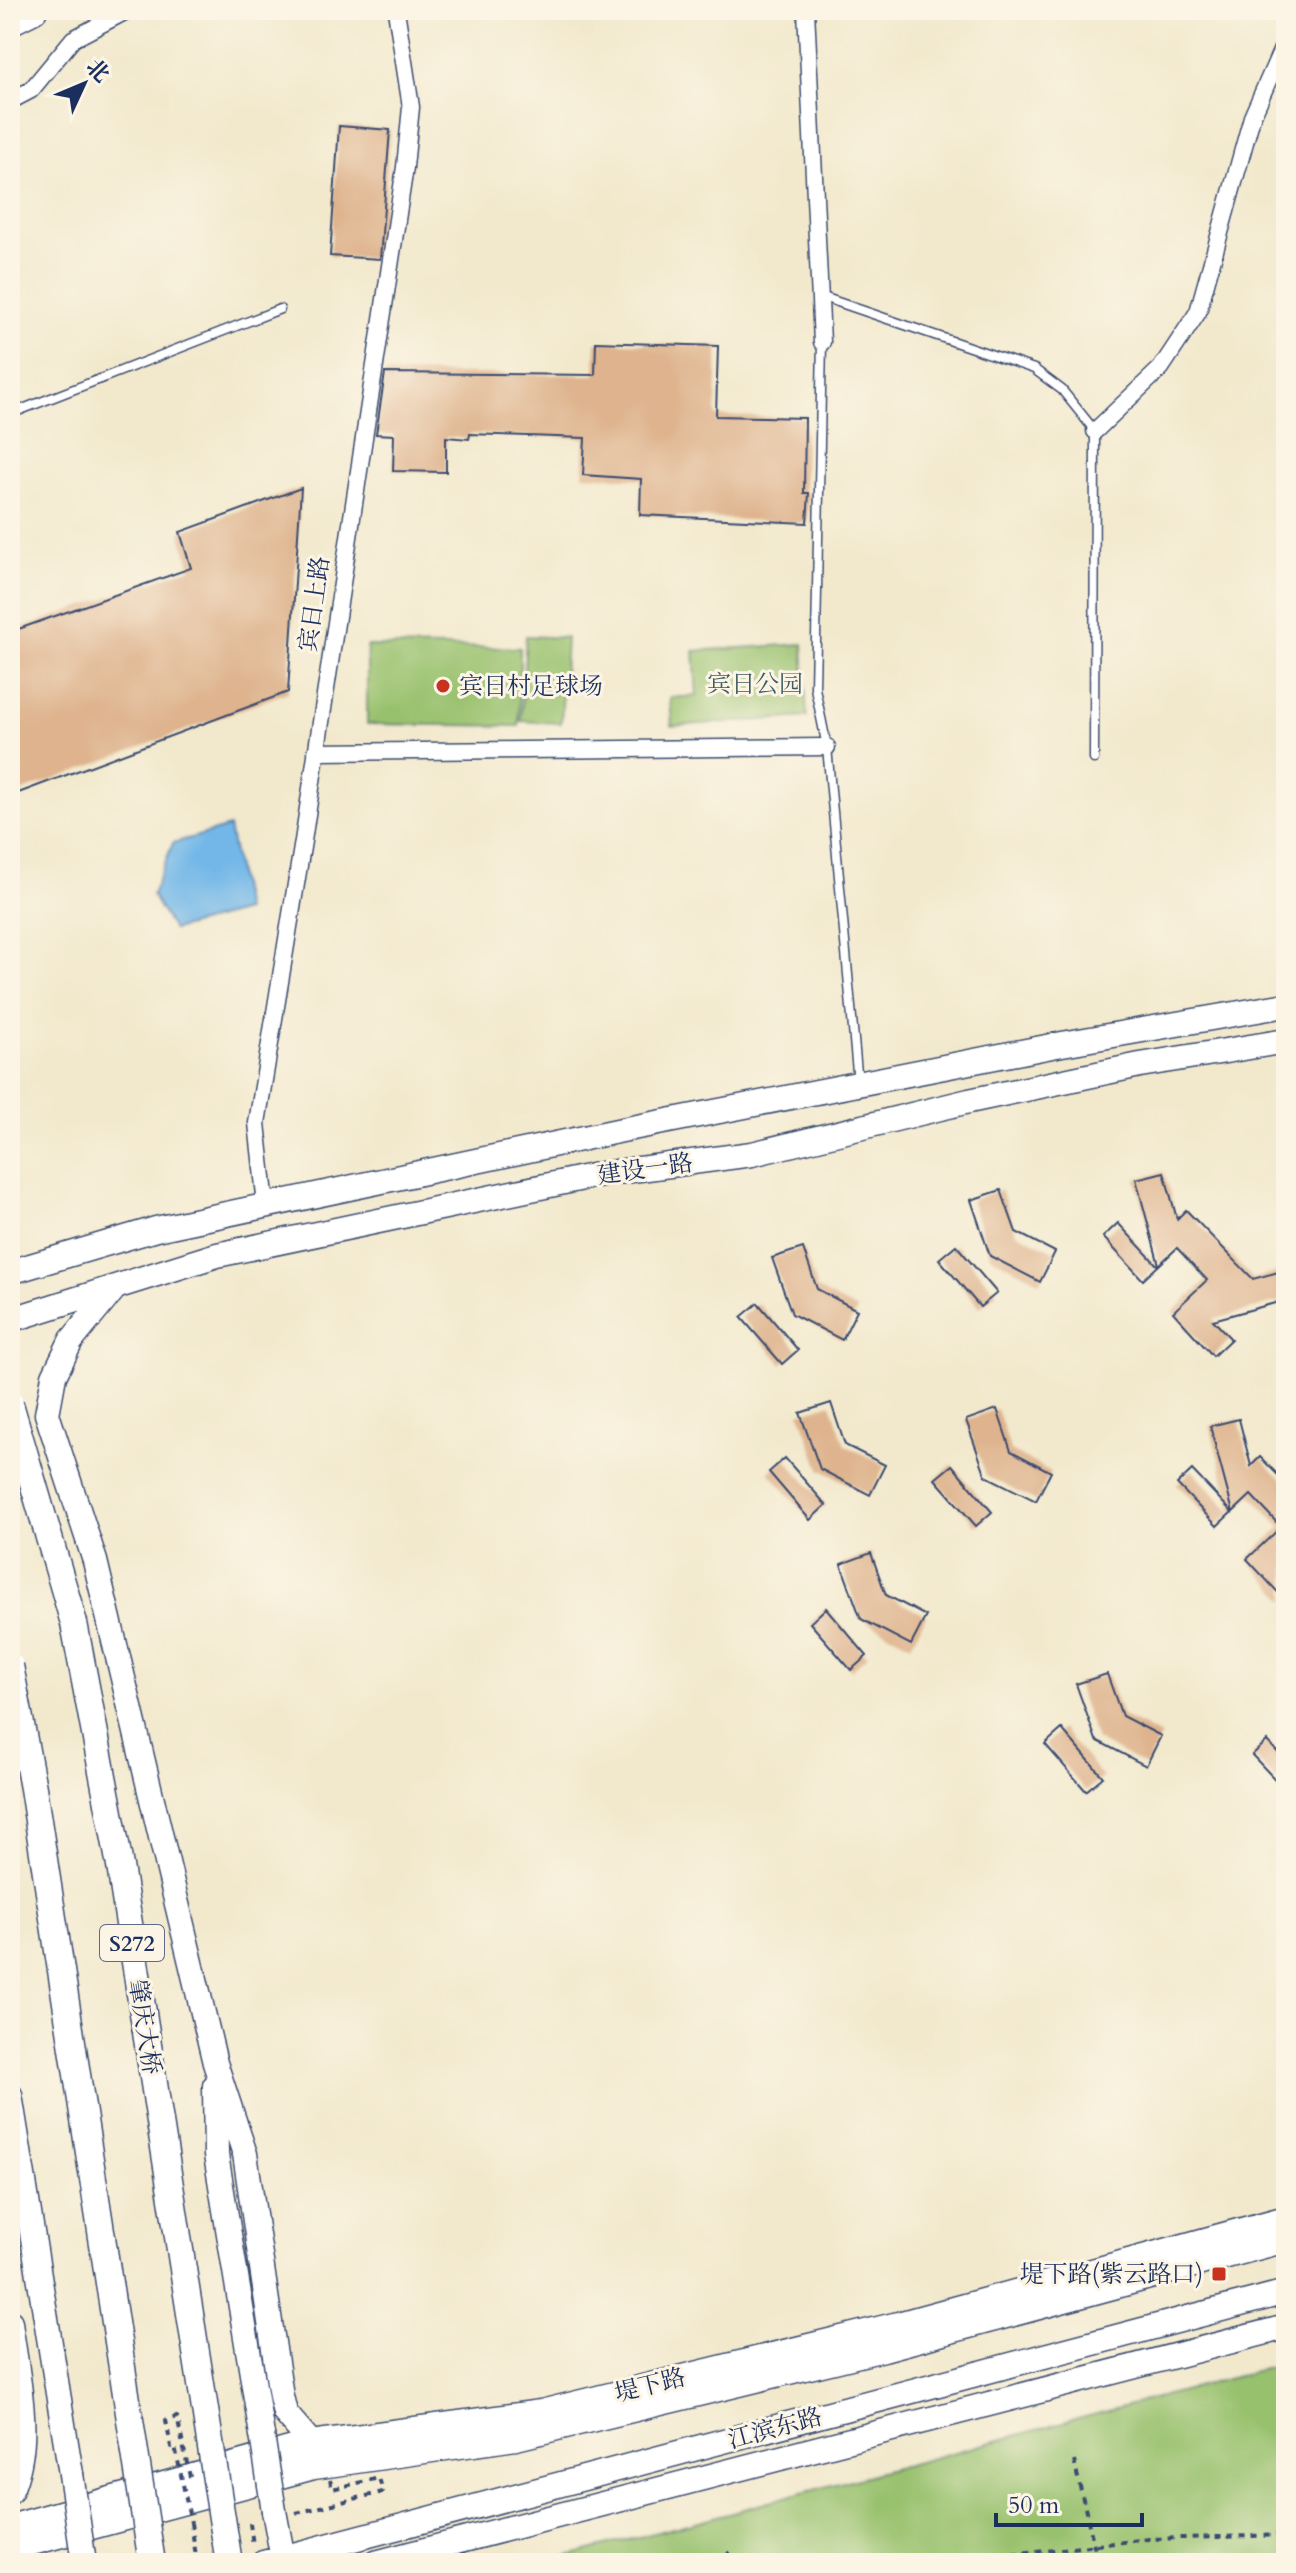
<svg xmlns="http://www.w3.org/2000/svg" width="1296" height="2573" viewBox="0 0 1296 2573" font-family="Cardo,'Noto Serif SC',serif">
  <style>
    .green { fill: #98c16d; stroke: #5a7866; stroke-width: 2 }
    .water { fill: #72b7e8; stroke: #4673a3; stroke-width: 2 }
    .building { fill: #deb38d }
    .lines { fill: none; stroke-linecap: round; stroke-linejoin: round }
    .lane-casing { stroke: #3b4b6f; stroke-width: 11 }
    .street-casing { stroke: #3b4b6f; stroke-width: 19 }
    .secondary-casing { stroke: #3b4b6f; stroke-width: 27 }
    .primary-casing { stroke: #3b4b6f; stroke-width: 29 }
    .path { stroke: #3b4b6f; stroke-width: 4; stroke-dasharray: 6 6; stroke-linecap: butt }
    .lane { stroke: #fff; stroke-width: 8 }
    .street { stroke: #fff; stroke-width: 16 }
    .secondary { stroke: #fff; stroke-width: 24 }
    .primary { stroke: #fff; stroke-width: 26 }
    .secondary-bridge-casing { stroke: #3b4b6f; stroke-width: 27; stroke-linecap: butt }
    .primary-bridge-casing { stroke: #3b4b6f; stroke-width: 29; stroke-linecap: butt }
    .path-bridge { stroke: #3b4b6f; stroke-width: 4; stroke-dasharray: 6 6; stroke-linecap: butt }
    .secondary-bridge { stroke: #fff; stroke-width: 24 }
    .primary-bridge { stroke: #fff; stroke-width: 26 }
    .poi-dot { fill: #c8321e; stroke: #fcf5e5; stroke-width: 3 }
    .labels { text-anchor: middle; stroke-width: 6; stroke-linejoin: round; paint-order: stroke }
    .shield { fill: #fcf5e5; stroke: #5e6a86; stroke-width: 2 }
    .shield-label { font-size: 22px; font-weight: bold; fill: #1b2f5e }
    .street-label { font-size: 24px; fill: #1b2f5e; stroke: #fcf5e5 }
    .park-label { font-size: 24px; fill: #405b62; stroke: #fcf5e5 }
    .poi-label { font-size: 24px; fill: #1b2f5e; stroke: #fcf5e5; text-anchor: start }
  </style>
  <rect width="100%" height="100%" fill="#fcf5e5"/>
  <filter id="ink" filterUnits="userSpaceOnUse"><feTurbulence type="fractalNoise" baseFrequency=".0125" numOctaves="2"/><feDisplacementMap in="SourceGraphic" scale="16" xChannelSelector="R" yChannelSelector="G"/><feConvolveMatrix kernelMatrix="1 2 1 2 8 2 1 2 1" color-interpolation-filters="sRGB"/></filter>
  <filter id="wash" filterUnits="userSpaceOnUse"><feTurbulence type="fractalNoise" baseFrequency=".006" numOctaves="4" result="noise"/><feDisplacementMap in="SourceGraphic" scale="32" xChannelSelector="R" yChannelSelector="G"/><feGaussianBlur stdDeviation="1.8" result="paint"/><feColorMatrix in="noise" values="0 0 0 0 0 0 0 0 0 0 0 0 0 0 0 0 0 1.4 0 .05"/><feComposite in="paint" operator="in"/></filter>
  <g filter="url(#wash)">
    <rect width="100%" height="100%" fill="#f2e9cd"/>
    <path class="green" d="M526 636 566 638 561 723 521 721Z
      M803 644 807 717 672 726 670 698 697 696 694 651Z
      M367 646 520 648 519 726 367 724Z
      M1286 2363V2563H541L639 2537Z"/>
    <path class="water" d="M229 827 245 911 173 930 152 895 173 843Z"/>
    <g id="blocks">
      <path class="building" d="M339 126 390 130 380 259 330 256Z
        M596 342 718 346 716 416 805 418 804 493H809L807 523 640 515 641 479 583 475 585 438 470 434 469 439 446 437V472L393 471 394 435 376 434 385 373 595 375Z
        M301 488 288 692 13 795 10 632 191 568 180 532Z
        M1164 1172 1177 1219 1186 1210 1253 1279 1282 1271 1286 1286V1300L1213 1320 1231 1339 1213 1356 1173 1312 1207 1280 1177 1248 1159 1265 1136 1179Z
        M1001 1190 1016 1232 1055 1252 1040 1282 990 1256 971 1200Z
        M1118 1223 1158 1266 1143 1280 1103 1237Z
        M956 1245 997 1293 980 1307 939 1259Z
        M803 1248 817 1289 857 1310 842 1340 792 1314 772 1258Z
        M758 1303 798 1350 782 1364 741 1317Z
        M831 1403 845 1445 885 1465 870 1495 820 1469 800 1413Z
        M997 1409 1011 1451 1051 1472 1036 1501 986 1476 966 1420Z
        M1239 1419 1251 1466 1260 1457 1286 1483V1601L1247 1559 1281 1527 1251 1495 1233 1512 1210 1426Z
        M785 1458 826 1505 810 1520 769 1472Z
        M952 1465 992 1512 976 1526 935 1479Z
        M1192 1470 1232 1512 1217 1526 1177 1484Z
        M871 1553 886 1595 926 1616 911 1645 861 1619 841 1564Z
        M826 1608 867 1656 851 1670 810 1623Z
        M1107 1674 1122 1716 1161 1736 1146 1766 1096 1740 1076 1684Z
        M1062 1729 1103 1777 1086 1791 1045 1744Z
        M1267 1741 1286 1761V1791L1252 1755Z"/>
    </g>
  </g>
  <g filter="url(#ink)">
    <use href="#blocks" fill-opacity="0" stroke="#3b4b6f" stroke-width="2"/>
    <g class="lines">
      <g class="lane-casing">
        <path id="lane" d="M820 296 1034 369 1062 390 1095 431 1094 759
          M822 342 815 688 827 747 858 1083
          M10 414 280 309"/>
      </g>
      <g class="street-casing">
        <path id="street" d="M806 10 822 342
          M10 101 31 90 73 39 128 10
          M1095 431 1161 368 1198 312 1252 117 1286 40
          M316 752 827 747
          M266 1205 257 1123 303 841 405 167 411 107 396 10"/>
      </g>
      <g class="secondary-casing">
        <path id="secondary" d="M10 1272 156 1229 622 1130 1062 1044 1286 1005
          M113 1290 71 1341 54 1376 47 1414 95 1561 215 2063 245 2154 281 2396 285 2413 311 2443
          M10 1320 217 1255 602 1174 752 1154 969 1101 1140 1065 1286 1041
          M215 2086 216 2155 262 2435
          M10 2095 71 2474
          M10 2322C17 2378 34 2439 10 2492
          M274 2511 283 2559
          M10 2527 311 2443 541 2412 898 2324 1286 2218
          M10 2549 314 2467 516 2438 884 2349 1286 2240
          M263 2563 1286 2292
          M375 2563 1286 2327"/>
      </g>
      <g class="primary-casing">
        <path id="primary" d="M10 22 34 10"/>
      </g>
      <path class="path" d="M1074 2461 1098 2563
        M191 2523 197 2563
        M250 2523 253 2545
        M719 2563 730 2552
        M941 2563 1149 2539 1286 2535"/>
      <use href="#lane" class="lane"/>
      <use href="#street" class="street"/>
      <use href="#secondary" class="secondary"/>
      <use href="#primary" class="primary"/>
      <g class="secondary-bridge-casing">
        <path id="secondary-bridge" d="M262 2435 274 2511
          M71 2474 84 2563"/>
      </g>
      <g class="primary-bridge-casing">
        <path id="primary-bridge" d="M10 1404 74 1623 120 1866 229 2563
          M10 1666 33 1788 152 2563"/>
      </g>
      <path class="path-bridge" d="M190 2477 177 2417 166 2420 171 2447 175 2446 191 2523
        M296 2513 383 2492 379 2478 332 2489 330 2480"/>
      <use href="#secondary-bridge" class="secondary-bridge"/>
      <use href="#primary-bridge" class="primary-bridge"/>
    </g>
  </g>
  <g class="poi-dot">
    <circle cx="443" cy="686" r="8"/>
    <rect x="1211" y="2266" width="16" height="16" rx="4"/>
  </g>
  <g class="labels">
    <rect class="shield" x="100" y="1925" width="64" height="36" rx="6"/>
    <g class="shield-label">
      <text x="132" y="1951">S272</text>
    </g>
    <g class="street-label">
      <text transform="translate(314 604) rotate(-82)" y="8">宾日上路</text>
      <text transform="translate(645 1169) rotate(-8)" y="8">建设一路</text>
      <text transform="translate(145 2027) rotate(81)" y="8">肇庆大桥</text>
      <text transform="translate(650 2385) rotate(-14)" y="8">堤下路</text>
      <text transform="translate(775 2428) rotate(-15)" y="8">江滨东路</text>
    </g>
    <g class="park-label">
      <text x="755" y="692">宾日公园</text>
    </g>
    <g class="poi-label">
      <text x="459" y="694">宾日村足球场</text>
      <text x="1203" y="2282" text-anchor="end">堤下路(紫云路口)</text>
    </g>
  </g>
  <rect width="1296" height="2573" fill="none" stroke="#fcf5e5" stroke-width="40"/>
  <g transform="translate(84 84) rotate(46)" stroke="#fcf5e5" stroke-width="6" paint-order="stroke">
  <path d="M0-6L14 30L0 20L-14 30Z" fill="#1b2f5e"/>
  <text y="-12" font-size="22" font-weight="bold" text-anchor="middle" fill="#1b2f5e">北</text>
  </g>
  <path d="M996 2513v12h146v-12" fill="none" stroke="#1b2f5e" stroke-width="4"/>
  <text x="1008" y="2513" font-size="24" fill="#1b2f5e" stroke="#fcf5e5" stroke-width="6" paint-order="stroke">50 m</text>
</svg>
